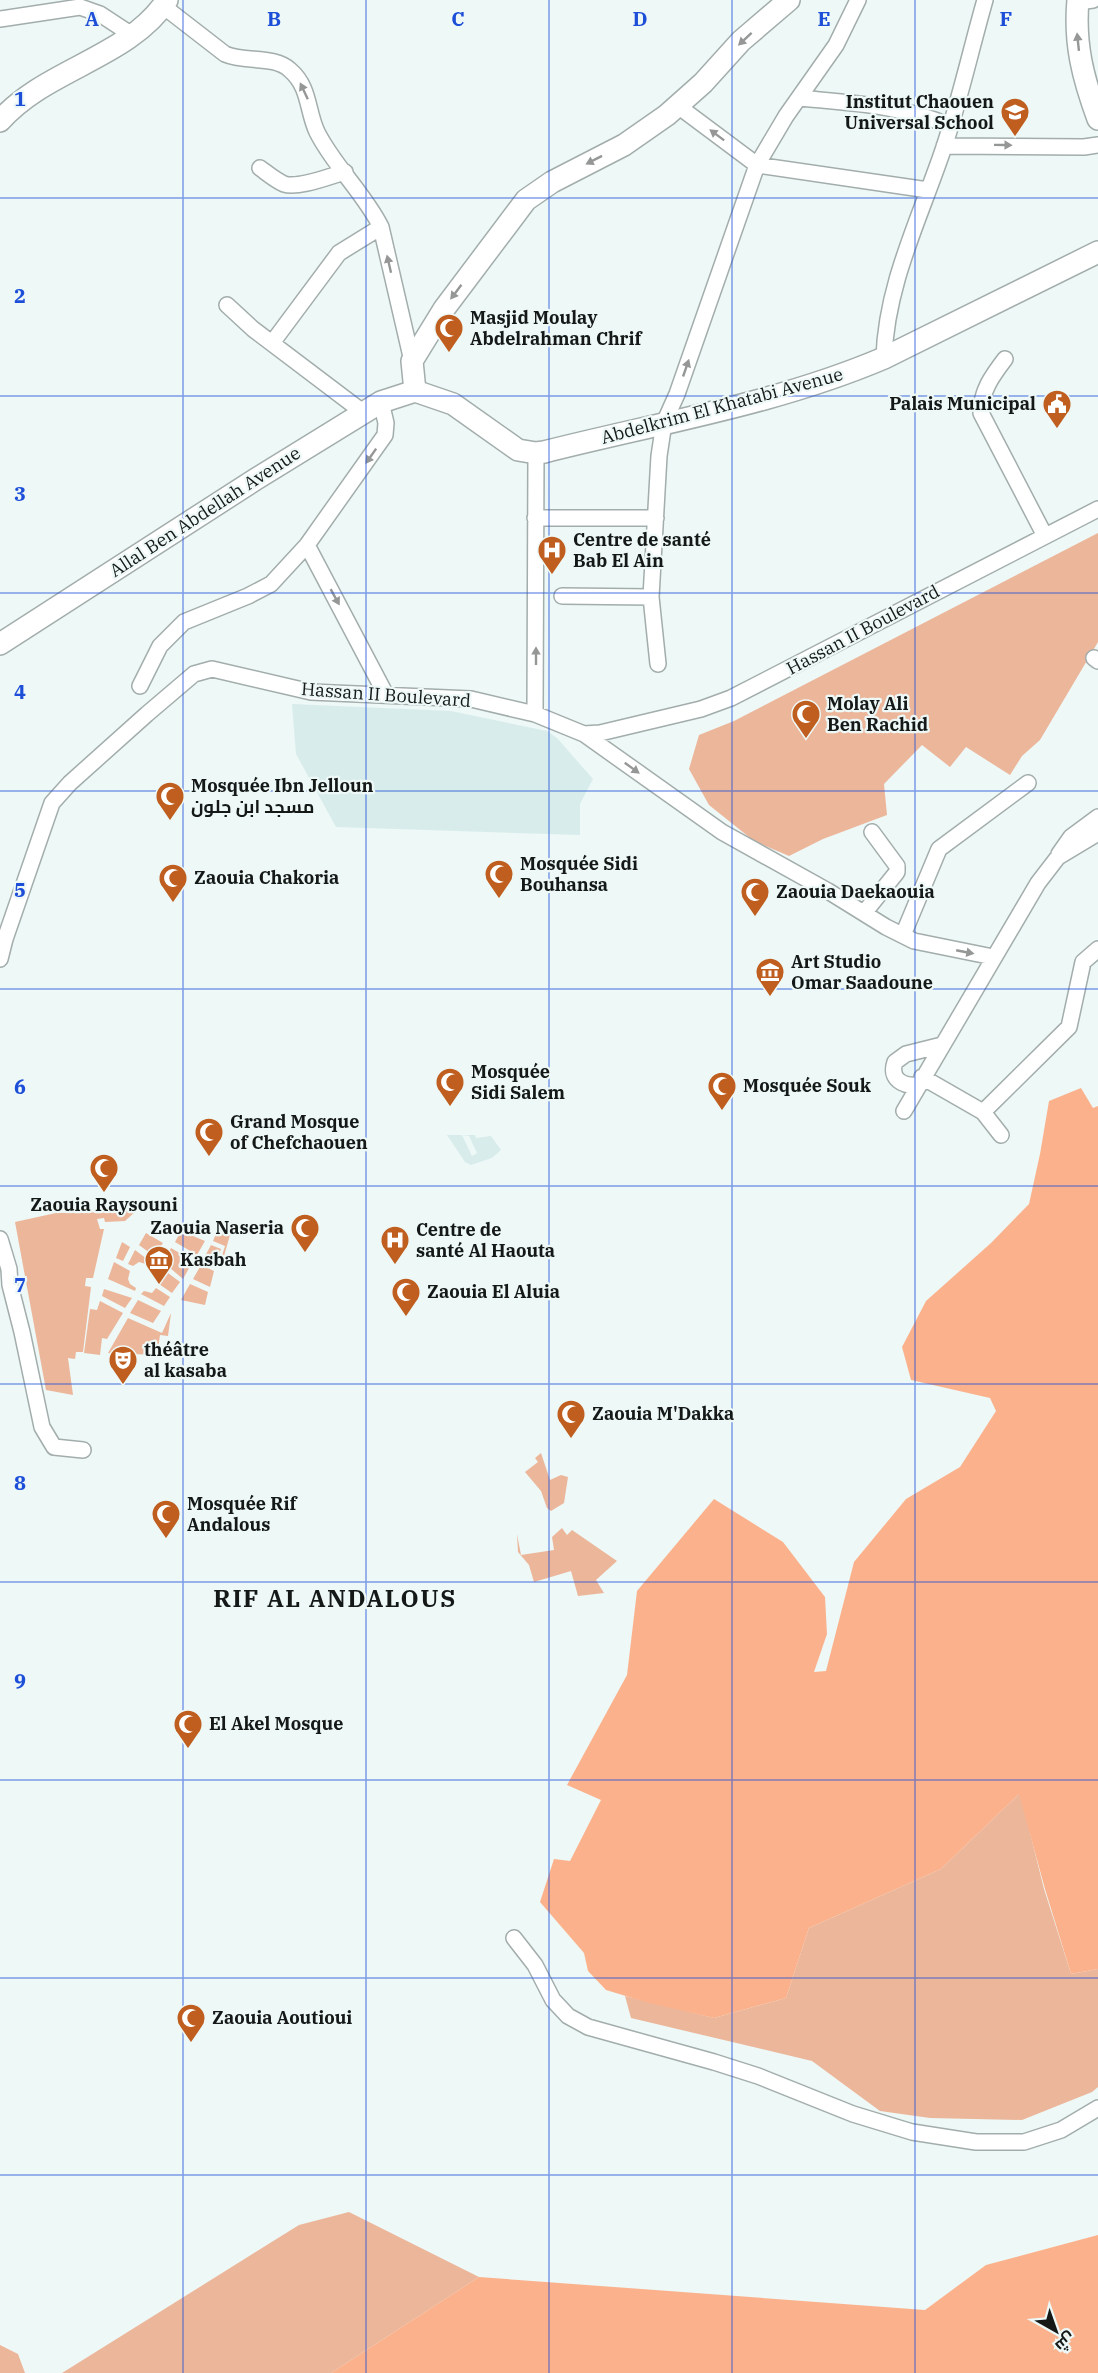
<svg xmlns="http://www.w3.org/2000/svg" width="1098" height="2373" viewBox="0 0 1098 2373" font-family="'IBM Plex Serif',Cairo,serif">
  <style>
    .built { fill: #d8edeb; fill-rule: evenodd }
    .green { fill: #ecb69a }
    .forest { fill: #fbb28c }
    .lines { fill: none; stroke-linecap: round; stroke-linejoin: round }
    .street-casing { stroke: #a2adac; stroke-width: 18 }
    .secondary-casing { stroke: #a2adac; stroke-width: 24 }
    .street { stroke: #fff; stroke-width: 15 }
    .secondary { stroke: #fff; stroke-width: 21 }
    .oneway { fill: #959797 }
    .grid { fill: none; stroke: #1d4ed8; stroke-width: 1.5; stroke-opacity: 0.55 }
    .labels { text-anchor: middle; stroke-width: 4.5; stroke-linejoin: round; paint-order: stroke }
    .poi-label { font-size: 18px; font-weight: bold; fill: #141817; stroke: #edf8f7; text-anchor: start }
    .street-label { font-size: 18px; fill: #141817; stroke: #edf8f7 }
    .district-label { font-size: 24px; font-weight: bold; letter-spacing: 1.5px; fill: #141817; stroke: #edf8f7 }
    .grid-label { font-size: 20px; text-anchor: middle; font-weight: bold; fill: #1d4ed8; stroke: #edf8f7; stroke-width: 4.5; stroke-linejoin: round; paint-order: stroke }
  </style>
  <rect width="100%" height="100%" fill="#edf8f7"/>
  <path class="built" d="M292 704 451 711 547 731 557 738 593 779 580 804V835L336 827 296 754Z
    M447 1135H475L476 1138 491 1136 501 1150 492 1158 471 1165 465 1162ZM462 1135 469 1136 477 1153 472 1156Z"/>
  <path class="green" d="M1098 533V642L1040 740 1022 756 1010 775 966 747 950 767 922 745 884 784 887 815 823 839 789 856 754 841 709 805 689 769 699 735 734 721Z
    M128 1200 140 1203 132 1204 135 1212 125 1221 105 1222 104 1218 97 1219 100 1229H104L93 1278H86L85 1286 91 1287 83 1352H76L75 1359 68 1358 73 1395 46 1390 15 1222 56 1213 113 1212Z
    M181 1231 205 1241 197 1255 175 1242Z
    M217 1231 230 1235 222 1263 220 1262 225 1246 213 1241Z
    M146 1233 163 1243 154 1256 139 1245Z
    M122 1242 130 1247 123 1261 116 1258Z
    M211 1245 221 1249 216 1263 204 1258Z
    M171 1248 193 1261 183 1279 163 1262Z
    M135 1250 151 1262 149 1265 139 1262 133 1266 128 1264Z
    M114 1262 130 1271 128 1279 130 1284 136 1288 135 1291 108 1279Z
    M201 1265 214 1271 210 1287 193 1279Z
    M160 1267 180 1282 172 1293 159 1284 161 1277 157 1272Z
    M190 1284 208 1292 205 1305 181 1300Z
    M156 1288 170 1297 164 1306 141 1294 144 1291 152 1293Z
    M104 1289 132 1298 125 1308 102 1296Z
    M138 1300 161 1311 153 1323 130 1313Z
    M100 1301 123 1313 107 1339 102 1338 100 1355 84 1353 90 1309 97 1310Z
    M171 1313 168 1336 160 1335 157 1355 108 1353 128 1318 162 1333Z
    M541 1453 550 1480 561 1475 568 1477 564 1503 551 1511 547 1508 541 1491 525 1472 538 1462 535 1458Z
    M562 1528 567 1535 572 1530 617 1561 596 1580 604 1593 578 1596 571 1571 534 1582 529 1565 518 1552 517 1534 521 1555 554 1550 552 1537Z
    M1020 1793 1044 1889 1071 1974 1098 1969V2087L1092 2092 1022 2120 930 2118 880 2111 812 2061 631 2018 625 1996 714 2018 786 1998 809 1928 941 1869Z
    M349 2212 479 2277 331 2373H62L299 2225Z
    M0 2345 18 2354 25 2373H0Z"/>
  <path class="forest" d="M1081 1088 1093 1108 1098 1106V1969L1071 1974 1045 1889 1019 1794 941 1869 809 1928 786 1998 714 2018 649 2003 606 1990 588 1971 584 1953 540 1902 554 1859 570 1861 601 1800 567 1785 627 1675 637 1591 714 1499 783 1542 825 1597 827 1634 814 1672 826 1671 854 1562 906 1499 960 1467 996 1411 990 1398 911 1380 902 1347 926 1301 991 1243 1029 1204 1040 1154 1049 1101Z
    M1098 2235V2373H331L479 2277 925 2310 986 2265Z"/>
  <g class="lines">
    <g class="street-casing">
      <path id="street" d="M1078 2 1093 0
        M163 6 225 54C245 63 274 55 290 70 310 87 307 111 317 132 334 166 364 193 381 227L412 361
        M0 19 80 7 100 14 132 35
        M799 98C851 103 902 105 950 126
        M678 106 757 165 928 190
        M944 146 1084 147 1098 145
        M260 168C267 173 275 180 284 184 298 189 330 176 345 172
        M227 305 253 329 364 413
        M272 343 339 253 381 227
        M884 358C886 284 921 216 944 147 960 99 971 49 985 0
        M1005 359C992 376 981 391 981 413L1045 536
        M535 518H656
        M307 545 386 695
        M562 596 651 597
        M1094 658 1098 661
        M658 664 651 597 659 456 664 423 677 394 757 165 786 116 836 45 858 0
        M140 686 160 646 184 622 248 596 271 584 307 545 385 435 386 423 381 402
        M535 714 536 453
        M584 734 722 832 828 891 886 927 914 941 993 957
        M1059 854 1071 837 1098 817
        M864 913 897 872V866L872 832
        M903 935 939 849 1028 783
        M0 959 5 939 52 803 70 783 147 714 194 674 212 669 311 692 471 699 535 714 584 734 600 733 701 709 731 698 1098 509
        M922 1077 983 1112 1001 1135
        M919 1085C903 1087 889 1079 895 1062L906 1054 942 1045
        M904 1111 1038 883 1058 857 1098 833
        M983 1112 1069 1027 1083 962 1098 949
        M0 1239 9 1269 10 1285 22 1332 42 1427 54 1447 83 1450
        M514 1938 535 1965 553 2000 568 2016 588 2027 714 2062 758 2076 853 2114 912 2132 976 2142H1024L1061 2130 1098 2108"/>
    </g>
    <g class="secondary-casing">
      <path id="secondary" d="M1078 0C1074 44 1083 78 1098 119
        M0 121C45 69 129 58 167 0
        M415 391 412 361 444 309 526 200 552 182 624 145 667 115 703 83 741 41 789 0
        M0 644 256 479 381 402 415 391 453 404 518 450 536 453 544 452C658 423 776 404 884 358L1098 252"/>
    </g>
    <use href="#street" class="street"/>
    <use href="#secondary" class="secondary"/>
  </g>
  <defs><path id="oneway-solid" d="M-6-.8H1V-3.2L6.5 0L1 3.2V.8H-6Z" transform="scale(1.5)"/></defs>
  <g class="oneway">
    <use href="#oneway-solid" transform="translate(745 39) rotate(137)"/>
    <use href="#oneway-solid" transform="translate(1078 42) rotate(-96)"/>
    <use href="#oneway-solid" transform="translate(304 91) rotate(-115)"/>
    <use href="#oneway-solid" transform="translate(717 135) rotate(-143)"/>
    <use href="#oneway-solid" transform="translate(1003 145) rotate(1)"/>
    <use href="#oneway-solid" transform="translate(594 160) rotate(153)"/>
    <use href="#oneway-solid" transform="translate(389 264) rotate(-103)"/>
    <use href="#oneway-solid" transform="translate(456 292) rotate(127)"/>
    <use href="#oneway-solid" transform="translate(686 368) rotate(-71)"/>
    <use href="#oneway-solid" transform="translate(371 456) rotate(125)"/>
    <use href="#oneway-solid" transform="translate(335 597) rotate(61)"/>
    <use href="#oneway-solid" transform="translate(536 656) rotate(-90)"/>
    <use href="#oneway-solid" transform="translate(632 768) rotate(36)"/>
    <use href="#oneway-solid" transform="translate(965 952) rotate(11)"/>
  </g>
  <path class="grid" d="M183 0V2373M366 0V2373M549 0V2373M732 0V2373M915 0V2373M0 198H1098M0 396H1098M0 593H1098M0 791H1098M0 989H1098M0 1186H1098M0 1384H1098M0 1582H1098M0 1780H1098M0 1978H1098M0 2175H1098"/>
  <defs>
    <g id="university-pin" transform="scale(1.5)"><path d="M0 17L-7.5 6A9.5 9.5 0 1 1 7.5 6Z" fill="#bf5e1e" stroke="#edf8f7"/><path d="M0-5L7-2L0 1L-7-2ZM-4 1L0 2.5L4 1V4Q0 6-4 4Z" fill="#fff"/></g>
    <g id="mosque-pin" transform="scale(1.5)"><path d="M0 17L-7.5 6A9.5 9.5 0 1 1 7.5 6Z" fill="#bf5e1e" stroke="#edf8f7"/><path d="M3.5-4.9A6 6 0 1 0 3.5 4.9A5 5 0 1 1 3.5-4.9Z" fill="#fff"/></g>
    <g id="civic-pin" transform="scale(1.5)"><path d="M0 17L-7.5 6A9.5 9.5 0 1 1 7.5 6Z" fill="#bf5e1e" stroke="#edf8f7"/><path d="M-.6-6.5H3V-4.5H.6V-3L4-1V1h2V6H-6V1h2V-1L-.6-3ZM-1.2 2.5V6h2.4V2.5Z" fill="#fff"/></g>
    <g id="hospital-pin" transform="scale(1.5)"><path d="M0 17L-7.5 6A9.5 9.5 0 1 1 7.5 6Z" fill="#bf5e1e" stroke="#edf8f7"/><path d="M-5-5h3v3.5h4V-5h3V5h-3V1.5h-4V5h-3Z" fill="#fff"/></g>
    <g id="museum-pin" transform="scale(1.5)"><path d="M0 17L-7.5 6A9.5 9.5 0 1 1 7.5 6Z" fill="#bf5e1e" stroke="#edf8f7"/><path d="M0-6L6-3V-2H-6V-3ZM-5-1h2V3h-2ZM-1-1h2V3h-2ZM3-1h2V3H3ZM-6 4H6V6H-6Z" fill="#fff"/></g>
    <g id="theatre-pin" transform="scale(1.5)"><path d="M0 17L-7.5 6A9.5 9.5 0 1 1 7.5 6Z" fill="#bf5e1e" stroke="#edf8f7"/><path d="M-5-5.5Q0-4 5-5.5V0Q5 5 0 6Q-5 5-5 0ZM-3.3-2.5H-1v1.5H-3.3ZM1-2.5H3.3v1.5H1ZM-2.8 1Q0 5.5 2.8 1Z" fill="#fff"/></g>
  </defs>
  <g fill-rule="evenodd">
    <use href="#university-pin" x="1015" y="112"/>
    <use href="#mosque-pin" x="449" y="328"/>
    <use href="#civic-pin" x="1057" y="404"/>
    <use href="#hospital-pin" x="552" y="550"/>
    <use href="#mosque-pin" x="806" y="714"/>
    <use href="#mosque-pin" x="170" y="796"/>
    <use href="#mosque-pin" x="499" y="874"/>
    <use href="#mosque-pin" x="173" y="878"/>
    <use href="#mosque-pin" x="755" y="892"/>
    <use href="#museum-pin" x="770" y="972"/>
    <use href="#mosque-pin" x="450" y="1082"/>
    <use href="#mosque-pin" x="722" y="1086"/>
    <use href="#mosque-pin" x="209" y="1132"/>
    <use href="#mosque-pin" x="104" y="1168"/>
    <use href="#mosque-pin" x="305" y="1228"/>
    <use href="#hospital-pin" x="395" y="1240"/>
    <use href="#museum-pin" x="159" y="1260"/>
    <use href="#mosque-pin" x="406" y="1292"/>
    <use href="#theatre-pin" x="123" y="1360"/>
    <use href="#mosque-pin" x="571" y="1414"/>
    <use href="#mosque-pin" x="166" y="1514"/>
    <use href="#mosque-pin" x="188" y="1724"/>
    <use href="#mosque-pin" x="191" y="2018"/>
  </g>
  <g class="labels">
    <g class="poi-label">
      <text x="994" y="108" text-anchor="end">Institut Chaouen<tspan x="994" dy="21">Universal School</tspan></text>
      <text x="470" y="324">Masjid Moulay<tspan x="470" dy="21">Abdelrahman Chrif</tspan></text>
      <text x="1036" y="410" text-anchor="end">Palais Municipal</text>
      <text x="573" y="546">Centre de santé<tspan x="573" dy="21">Bab El Ain</tspan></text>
      <text x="827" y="710">Molay Ali<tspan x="827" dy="21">Ben Rachid</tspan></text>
      <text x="191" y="792">Mosquée Ibn Jelloun<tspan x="191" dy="21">مسجد ابن جلون</tspan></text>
      <text x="520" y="870">Mosquée Sidi<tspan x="520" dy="21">Bouhansa</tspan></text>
      <text x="194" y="884">Zaouia Chakoria</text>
      <text x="776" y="898">Zaouia Daekaouia</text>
      <text x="791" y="968">Art Studio<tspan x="791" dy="21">Omar Saadoune</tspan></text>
      <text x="471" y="1078">Mosquée<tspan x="471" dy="21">Sidi Salem</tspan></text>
      <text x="743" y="1092">Mosquée Souk</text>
      <text x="230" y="1128">Grand Mosque<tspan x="230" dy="21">of Chefchaouen</tspan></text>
      <text x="104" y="1211" text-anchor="middle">Zaouia Raysouni</text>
      <text x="284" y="1234" text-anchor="end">Zaouia Naseria</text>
      <text x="416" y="1236">Centre de<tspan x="416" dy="21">santé Al Haouta</tspan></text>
      <text x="180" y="1266">Kasbah</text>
      <text x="427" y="1298">Zaouia El Aluia</text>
      <text x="144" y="1356">théâtre<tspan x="144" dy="21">al kasaba</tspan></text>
      <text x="592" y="1420">Zaouia M'Dakka</text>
      <text x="187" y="1510">Mosquée Rif<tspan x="187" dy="21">Andalous</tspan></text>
      <text x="209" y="1730">El Akel Mosque</text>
      <text x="212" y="2024">Zaouia Aoutioui</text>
    </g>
    <g class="street-label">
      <text transform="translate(722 406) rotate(-15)" y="6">Abdelkrim El Khatabi Avenue</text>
      <text transform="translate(205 512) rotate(-33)" y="6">Allal Ben Abdellah Avenue</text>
      <text transform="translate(863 630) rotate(-28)" y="6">Hassan II Boulevard</text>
      <text transform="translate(386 695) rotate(4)" y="6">Hassan II Boulevard</text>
    </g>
    <g class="district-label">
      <text x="335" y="1607">RIF AL ANDALOUS</text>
    </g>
  </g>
  <g class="grid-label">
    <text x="92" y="26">A</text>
    <text x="274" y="26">B</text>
    <text x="458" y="26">C</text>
    <text x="640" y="26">D</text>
    <text x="824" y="26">E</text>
    <text x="1006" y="26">F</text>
    <text x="20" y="106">1</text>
    <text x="20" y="303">2</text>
    <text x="20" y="501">3</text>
    <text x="20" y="699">4</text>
    <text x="20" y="897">5</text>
    <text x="20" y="1094">6</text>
    <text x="20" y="1292">7</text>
    <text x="20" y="1490">8</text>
    <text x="20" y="1688">9</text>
  </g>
  <g transform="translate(1056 2331) rotate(140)" stroke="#edf8f7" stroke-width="4.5" paint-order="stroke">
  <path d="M0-4.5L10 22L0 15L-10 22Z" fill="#141817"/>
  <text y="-9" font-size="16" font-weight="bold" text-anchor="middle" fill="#141817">ش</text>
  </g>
</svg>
